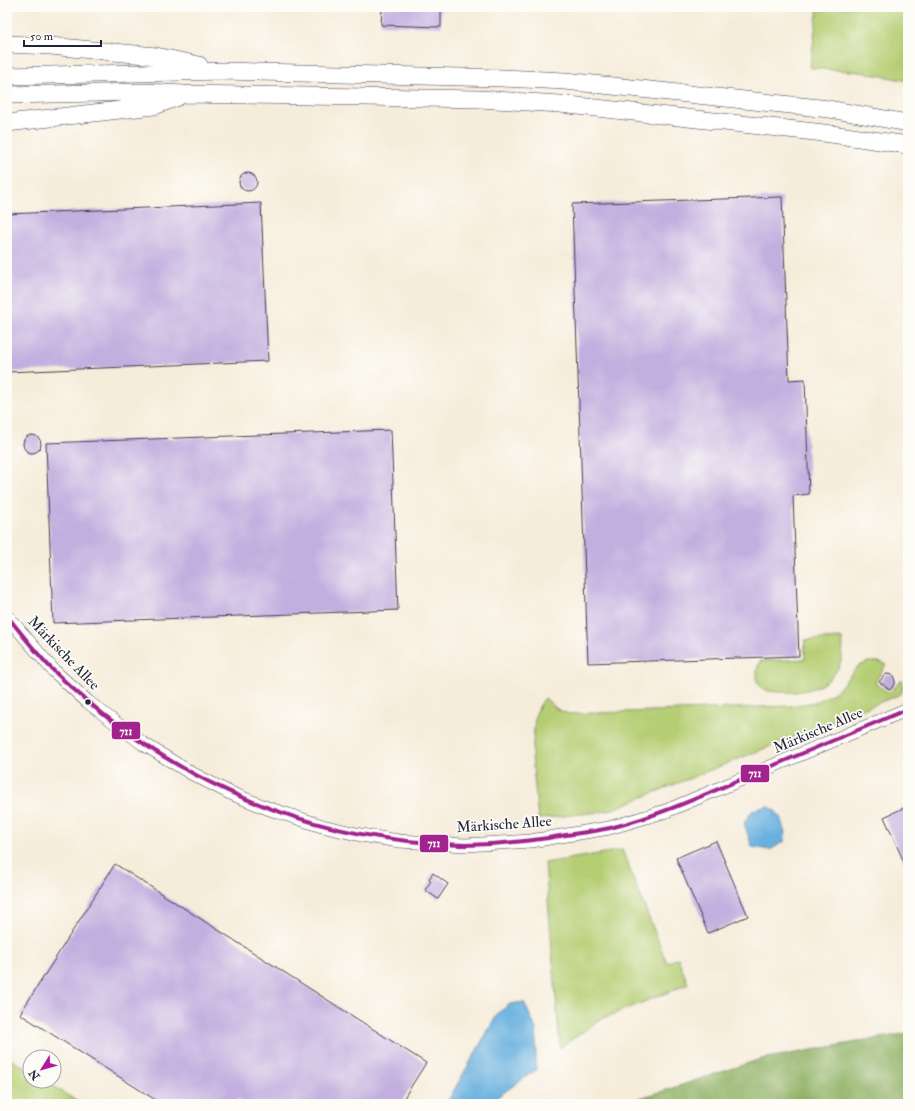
<svg xmlns="http://www.w3.org/2000/svg" width="915" height="1111" viewBox="0 0 915 1111" font-family="'IM FELL Double Pica',serif">
  <style>
    .green { fill: #b5ce73; stroke: #6c7857 }
    .forest { fill: #90b165; stroke: #596a50 }
    .water { fill: #69b0df; stroke: #46698d }
    .building { fill: #c2afdf }
    .lines { fill: none; stroke-linecap: round; stroke-linejoin: round }
    .tertiary-casing { stroke: #424053; stroke-width: 14 }
    .trunk-casing { stroke: #424053; stroke-width: 18 }
    .tertiary { stroke: #fff; stroke-width: 13 }
    .trunk { stroke: #fff; stroke-width: 17 }
    .bus-1-casing { stroke: #fdfcf7; stroke-width: 7 }
    .bus-1 { stroke: #a2238e; stroke-width: 4 }
    .bus-dot { fill: #22223b; stroke: #fdfcf7; stroke-width: 1.5 }
    .labels { text-anchor: middle; stroke-width: 3.5; stroke-linejoin: round; paint-order: stroke }
    .street-label { font-size: 15px; fill: #22223b; stroke: #fdfcf7 }
    .line-badge { stroke: #fdfcf7; stroke-width: 1.5 }
    .badge-label { font-size: 11px; text-anchor: middle; font-weight: bold; fill: #fff }
  </style>
  <rect width="100%" height="100%" fill="#fdfcf7"/>
  <filter id="ink" filterUnits="userSpaceOnUse"><feTurbulence type="fractalNoise" baseFrequency=".025" numOctaves="2"/><feDisplacementMap in="SourceGraphic" scale="8" xChannelSelector="R" yChannelSelector="G"/><feConvolveMatrix kernelMatrix="1 2 1 2 8 2 1 2 1" color-interpolation-filters="sRGB"/></filter>
  <filter id="wash" filterUnits="userSpaceOnUse"><feTurbulence type="fractalNoise" baseFrequency=".012" numOctaves="4" result="noise"/><feDisplacementMap in="SourceGraphic" scale="16" xChannelSelector="R" yChannelSelector="G"/><feGaussianBlur stdDeviation="0.9" result="paint"/><feColorMatrix in="noise" values="0 0 0 0 0 0 0 0 0 0 0 0 0 0 0 0 0 1.4 0 .05"/><feComposite in="paint" operator="in"/></filter>
  <g filter="url(#wash)">
    <rect width="100%" height="100%" fill="#f6ecda"/>
    <path class="green" d="M818 7H908V81L860 72 810 68Z
      M842 638C849 687 802 698 763 690L757 682V670L760 661 805 659V640Z
      M868 662H878L886 664 875 683 889 693 902 680 903 687 901 694 608 811 538 819 532 756 535 716 540 705 545 698 557 709 569 714 790 706 816 702 837 691 857 667Z
      M622 850 667 963 678 958 688 984 599 1020 560 1048 545 863Z
      M7 1057 30 1071V1081H45L81 1104H7Z"/>
    <path class="forest" d="M908 1033V1104H617L654 1094 761 1059Z"/>
    <path class="water" d="M768 806C783 815 785 824 785 841L770 850 752 847 744 823 753 810Z
      M524 1002 536 1029V1070L487 1104H446L498 1013 510 1004Z"/>
    <g id="blocks">
      <path class="building" d="M125 7H148V8L125 11Z
        M382 7H441V27L381 25Z
        M239 182a9 9 0 1 1 18 0a9 9 0 1 1-18 0Z
        M782 197 789 380 805 379 809 494 793 496 799 656 588 663 572 204Z
        M261 203 268 361 7 372V214Z
        M391 430 398 610 53 623 46 443Z
        M23 444a9 9 0 1 1 18 0a9 9 0 1 1-18 0Z
        M887 674 893 675 895 681V683L890 690 879 682 885 675Z
        M908 806V871L884 817Z
        M716 841 748 916 708 933 676 858Z
        M115 864 426 1063 400 1104H246L238 1099 235 1104H162L20 1014Z
        M433 873 448 884 438 899 425 890 431 881 429 879Z"/>
    </g>
  </g>
  <g filter="url(#ink)">
    <use href="#blocks" fill-opacity="0" stroke="#424053" stroke-width="1"/>
    <g class="lines">
      <g class="tertiary-casing">
        <path id="tertiary" d="M7 616 54 671 88 702 142 743 191 773 228 792 267 808 322 826 361 835 399 841 465 845 531 841 609 828 666 811 908 709"/>
      </g>
      <g class="trunk-casing">
        <path id="trunk" d="M7 44 50 46 156 56 199 65
          M7 76 224 71 502 78 565 81 829 109 908 123
          M7 95 145 92 184 94 479 99 560 104 824 133 908 145
          M7 123 154 106 178 97"/>
      </g>
      <use href="#tertiary" class="tertiary"/>
      <use href="#trunk" class="trunk"/>
      <g class="bus-1-casing">
        <path id="bus-1" d="M7 616C23 635 38 656 56 673 158 771 290 834 431 843 443 844 455 845 466 845 500 844 533 841 566 835 581 833 596 831 610 828 658 816 702 796 746 777 800 754 854 732 908 709"/>
      </g>
      <use href="#bus-1" class="bus-1"/>
    </g>
  </g>
  <circle class="bus-dot" cx="88" cy="702" r="3.5"/>
  <g class="labels">
    <g class="street-label">
      <text transform="translate(64 653) rotate(46)" y="5">Märkische Allee</text>
      <text transform="translate(818 730) rotate(-23)" y="5">Märkische Allee</text>
      <text transform="translate(504 824) rotate(-4)" y="5">Märkische Allee</text>
    </g>
  </g>
  <g class="line-badge">
    <rect x="111" y="721" width="30" height="19" rx="4" fill="#a2238e"/>
    <rect x="740" y="764" width="30" height="19" rx="4" fill="#a2238e"/>
    <rect x="419" y="834" width="30" height="19" rx="4" fill="#a2238e"/>
  </g>
  <g class="badge-label">
    <text x="126" y="735">711</text>
    <text x="755" y="777">711</text>
    <text x="434" y="847">711</text>
  </g>
  <rect width="915" height="1111" fill="none" stroke="#fdfcf7" stroke-width="24"/>
  <g transform="translate(42 1069) rotate(233)"><circle r="19" fill="#fdfcf7" stroke="#a5a5ac"/>
  <path d="M0-3L7 15L0 10L-7 15Z" fill="#b5179e"/>
  <text y="-6" font-size="11" font-weight="bold" text-anchor="middle" fill="#22223b">N</text>
  </g>
  <path d="M24 40v6h77v-6" fill="none" stroke="#22223b" stroke-width="2"/>
  <text x="30" y="40" font-size="12" fill="#22223b" stroke="#fdfcf7" stroke-width="3" paint-order="stroke">50 m</text>
</svg>
